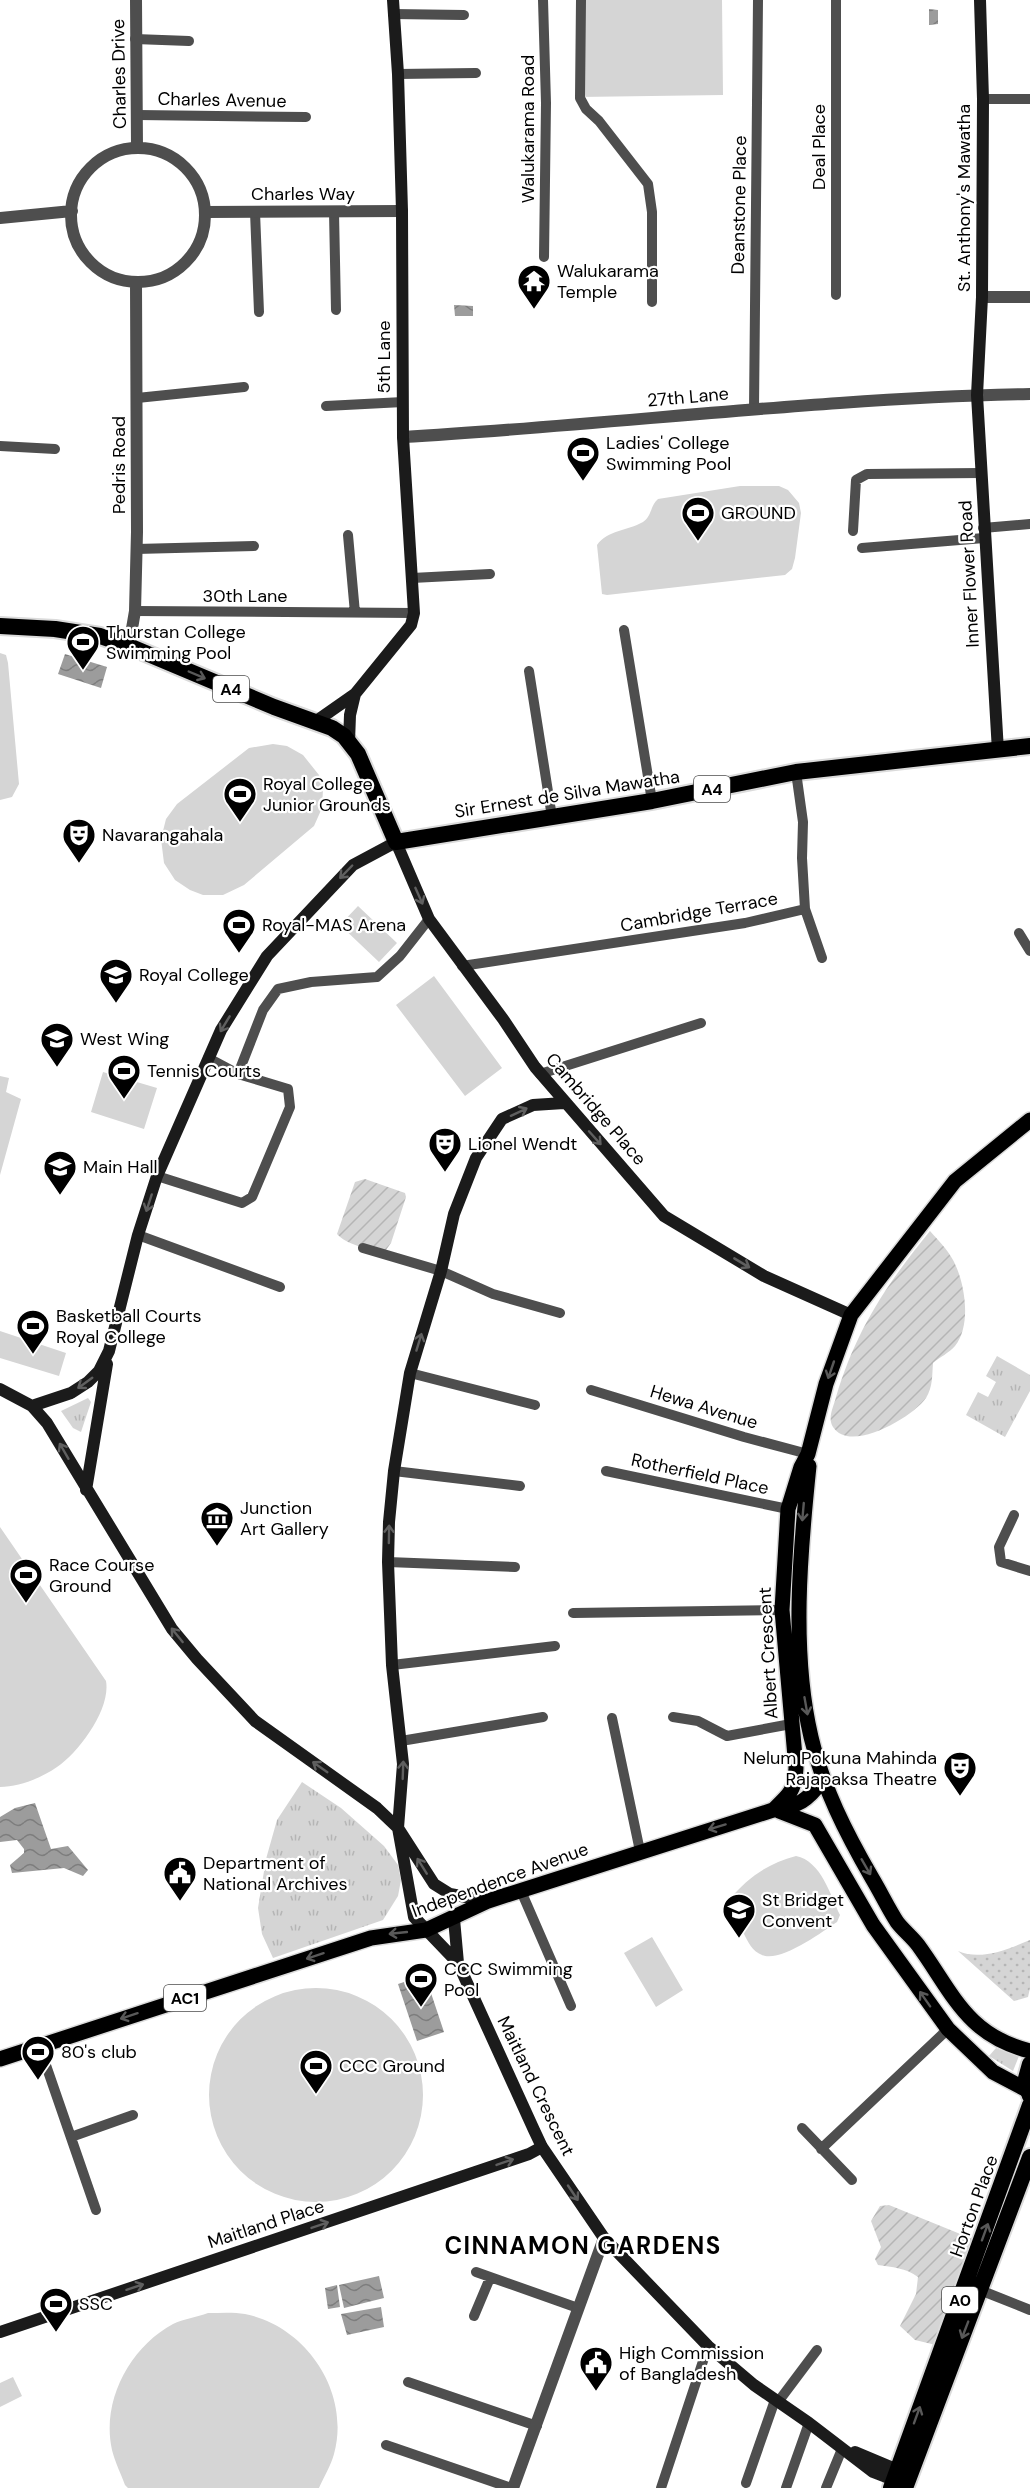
<svg xmlns="http://www.w3.org/2000/svg" width="1030" height="2488" viewBox="0 0 1030 2488" font-family="'DM Sans',sans-serif">
  <style>
    .grass { fill: url(#grass-tufts) }
    .park { fill: url(#park-dots) }
    .garden { fill: url(#garden-furrows) }
    .pitch { fill: #d5d5d5 }
    .water { fill: url(#water-waves) }
    .lines { fill: none; stroke-linecap: round; stroke-linejoin: round }
    .primary-casing { stroke: #dbdbdb; stroke-width: 18 }
    .trunk-casing { stroke: #dbdbdb; stroke-width: 20 }
    .minor { stroke: #4e4e4e; stroke-width: 10 }
    .tertiary { stroke: #4e4e4e; stroke-width: 12 }
    .secondary { stroke: #1b1b1b; stroke-width: 12 }
    .primary { stroke: #000; stroke-width: 15 }
    .trunk { stroke: #000; stroke-width: 16 }
    .oneway { stroke: #595959 }
    .oneway2 { stroke: #5f5f5f }
    .labels { text-anchor: middle; stroke-width: 4.5; stroke-linejoin: round; paint-order: stroke }
    .shield { fill: #fff; stroke: #4c4c4c; stroke-width: 1.5 }
    .shield-label { font-size: 16px; font-weight: bold; fill: #000 }
    .street-label { font-size: 18px; fill: #000; stroke: #fff }
    .poi-label { font-size: 18px; fill: #000; stroke: #fff; text-anchor: start }
    .district-label { font-size: 24px; font-weight: bold; letter-spacing: 1.5px; fill: #000; stroke: #fff }
  </style>
  <defs>
    <pattern id="grass-tufts" width="24" height="20" patternUnits="userSpaceOnUse" patternTransform="scale(1.5)"><rect width="24" height="20" fill="#d5d5d5"/><path d="M3 7l-1-3M5 7V3M7 7l1-3M15 17l-1-3M17 17v-4M19 17l1-3" fill="none" stroke="#b5b5b5"/></pattern>
    <pattern id="park-dots" width="8" height="8" patternUnits="userSpaceOnUse" patternTransform="scale(1.5)"><rect width="8" height="8" fill="#d5d5d5"/><path d="M2 2h.1M6 6h.1" fill="none" stroke="#b5b5b5" stroke-width="1.8" stroke-linecap="round"/></pattern>
    <pattern id="garden-furrows" width="10" height="10" patternUnits="userSpaceOnUse" patternTransform="scale(1.5)"><rect width="10" height="10" fill="#d5d5d5"/><path d="M-1 1l2-2M0 10L10 0M9 11l2-2" fill="none" stroke="#b5b5b5"/></pattern>
    <pattern id="water-waves" width="16" height="10" patternUnits="userSpaceOnUse" patternTransform="scale(1.5)"><rect width="16" height="10" fill="#9c9c9c"/><path d="M0 5q4-4 8 0t8 0" fill="none" stroke="#7d7d7d"/></pattern>
  </defs>
  <rect width="100%" height="100%" fill="#fff"/>
  <path class="grass" d="M997 1356 1030 1375V1391L1005 1437 966 1415 978 1392 988 1397 996 1382 986 1376Z
    M88 1398 91 1402 81 1432 73 1428 61 1411Z
    M302 1782 341 1808 384 1846 398 1865 401 1880 398 1896 383 1920 273 1958 262 1934 258 1908 266 1859 277 1820Z
    M996 2048 1019 2056 1013 2071 989 2056Z"/>
  <path class="park" d="M1030 1940V1988L1028 1997 1014 2001 958 1951C981 1961 1008 1949 1030 1940Z"/>
  <path class="garden" d="M365 1179 405 1193 406 1197 391 1243 386 1250C373 1251 346 1245 337 1234L355 1182Z
    M930 1231C938 1240 947 1249 953 1260 965 1282 972 1325 955 1346 949 1353 940 1357 933 1363 932 1375 933 1387 926 1398 913 1417 850 1454 833 1427 827 1418 834 1406 836 1397 856 1330 886 1285 930 1231Z
    M889 2205 980 2242 940 2346 915 2340 900 2326 916 2294 918 2277C906 2268 892 2267 878 2265L875 2259 881 2247 871 2221 880 2206Z"/>
  <path class="pitch" d="M578 0H722L723 95 579 97Z
    M740 486H779L788 490 799 503 801 513 795 558 792 569 785 575 607 595 602 594 597 545C608 530 627 531 643 522 652 516 650 506 658 499Z
    M0 653 6 655 8 663 19 784 12 797 0 800Z
    M273 744 287 746 303 755 319 775 323 789 322 808 314 826 244 885 223 895H203L190 890 175 880 164 863 161 839 166 819 177 804 249 748Z
    M358 906 397 943 379 962 340 925Z
    M434 976 502 1068 465 1096 396 1005Z
    M103 1072 157 1088 144 1129 91 1112Z
    M0 1076 9 1078 6 1092 21 1099 0 1175Z
    M0 1331 66 1353 59 1376 0 1358Z
    M0 1527 106 1681C111 1709 79 1752 57 1767 41 1778 19 1787 0 1787Z
    M796 1856C821 1861 830 1894 840 1915L837 1922C822 1932 780 1963 762 1955 752 1951 748 1942 744 1934 738 1922 733 1912 730 1899 748 1877 769 1863 796 1856Z
    M652 1937 683 1990 656 2007 624 1953Z
    M209 2095a107 107 0 1 1 214 0a107 107 0 1 1-214 0Z
    M208 2313C220 2313 234 2312 245 2314 306 2326 351 2392 334 2454 331 2465 324 2477 319 2488H128L125 2485C121 2474 115 2462 112 2450 101 2401 130 2347 173 2324 183 2319 197 2317 208 2313Z
    M13 2377 22 2396 0 2407V2383Z"/>
  <path class="water" d="M929 9 938 10V24L929 25Z
    M454 305 473 306V316H455Z
    M65 654 107 667 101 688 58 674Z
    M35 1803 51 1849 68 1846 88 1870 83 1876 64 1868 12 1873 10 1865 24 1853V1849L17 1840 0 1842V1817L15 1808Z
    M425 1975 444 2032 417 2041 398 1984Z
    M379 2276 384 2298 344 2308 339 2285Z
    M337 2285 340 2307 328 2309 325 2288Z
    M381 2307 384 2327 347 2335 341 2314Z"/>
  <g class="lines">
    <g class="primary-casing">
      <path id="primary" d="M809 1466C800 1552 791 1652 811 1737 823 1788 846 1833 872 1878 881 1893 888 1908 897 1922 903 1930 912 1937 918 1945 953 1993 966 2035 1030 2051
        M773 1810C789 1795 795 1791 796 1768L782 1610 788 1509 801 1467 808 1454 826 1384 851 1315 955 1181 1030 1120
        M779 1811 815 1825 873 1925 948 2029 993 2072 1027 2090
        M0 2059 371 1938 426 1930 488 1901 773 1810C799 1806 807 1801 823 1780"/>
    </g>
    <g class="trunk-casing">
      <path id="trunk" d="M0 626 55 629 100 636 129 646 274 707 332 728 344 736 358 754 396 842 652 801 796 772 1030 746
        M1030 2064 1025 2082 1030 2096
        M891 2488 1030 2105
        M905 2488 1030 2157"/>
    </g>
    <path class="minor" d="M543 0 546 103 544 257
      M581 0 580 98 586 109 599 121 648 184 652 212V302
      M836 0V295
      M393 14 464 15
      M135 39 189 41
      M398 74 476 73
      M983 99H1030
      M138 115 306 117
      M255 212 259 312
      M334 212 336 310
      M137 398 244 387
      M326 406 403 402
      M754 409 758 0
      M0 446 55 449
      M983 528 1030 524
      M853 531 856 480 867 474 981 473
      M348 535 355 613
      M862 548 984 538
      M136 549 254 546
      M412 578 490 574
      M135 611 414 613
      M624 630 652 801
      M529 671 552 817
      M805 909 822 958
      M1019 933 1030 951
      M462 966 745 923 805 909 802 858 803 822 796 772
      M238 1074 263 1010 278 989 311 982 377 977 400 956 429 919
      M540 1074 701 1023
      M157 1176 242 1203 252 1197 290 1107 288 1089 238 1074 208 1058
      M138 1235 280 1287
      M363 1248 441 1271 493 1294 560 1313
      M410 1373 535 1405
      M591 1390 744 1437 808 1454
      M394 1471 520 1486
      M606 1471 788 1509
      M1014 1515 999 1547 1001 1562 1030 1571
      M388 1562 515 1567
      M573 1613 782 1610
      M392 1665 555 1646
      M673 1717 698 1721 727 1736 791 1724
      M612 1718 640 1851
      M401 1741 543 1717
      M521 1891 571 2006
      M39 2045 96 2210
      M802 2128 852 2180
      M71 2137 133 2115
      M821 2149 948 2029
      M476 2272 578 2308
      M980 2290 1030 2310
      M474 2316 490 2278
      M408 2382 537 2426
      M778 2402 817 2350
      M386 2445 511 2488
      M746 2483 775 2400
      M661 2488 708 2346
      M786 2488 809 2423
      M826 2488 842 2449"/>
    <path class="tertiary" d="M136 0 137 147
      M71 215a67 67 0 1 1 134 0a67 67 0 1 1-134 0Z
      M205 212 402 211
      M0 218 72 211
      M982 297H1030
      M403 437C612 425 820 398 1030 394
      M129 646 135 611 137 532 136 283
      M513 2488 604 2238"/>
    <path class="secondary" d="M980 0 983 99 982 297 977 395 998 751
      M315 722 355 694 411 625 414 613 403 437 402 211 398 74 393 0
      M349 742 350 715 355 694
      M0 1389 32 1406 47 1423 172 1629 197 1659 255 1721 377 1808 398 1828 434 1884 450 1894 488 1901
      M32 1406 71 1393 88 1382 99 1371 109 1351 138 1235 157 1176 221 1030 267 956 353 865 396 842 429 919 503 1019 535 1067 664 1216 764 1276 851 1315
      M86 1490 107 1364
      M454 1919 458 1963 534 2130 542 2147 604 2238 708 2346 754 2385 809 2423 873 2472 899 2482
      M458 1963 414 1917 398 1828 403 1764 392 1665 388 1562 389 1522 394 1471 410 1373 441 1271 454 1214 476 1158 502 1119 533 1105 564 1103
      M0 2332 529 2154 542 2147
      M855 2452 905 2473"/>
    <use href="#primary" class="primary"/>
    <use href="#trunk" class="trunk"/>
  </g>
  <defs><path id="oneway-shaft" d="M-6 0H5M1.5-3L5.5 0L1.5 3" fill="none" stroke-width="1.6" stroke-linecap="round" stroke-linejoin="round" transform="scale(1.5)"/></defs>
  <g class="oneway">
    <use href="#oneway-shaft" transform="translate(197 675) rotate(23)"/>
    <use href="#oneway-shaft" transform="translate(831 1370) rotate(109)"/>
    <use href="#oneway-shaft" transform="translate(803 1512) rotate(95)"/>
    <use href="#oneway-shaft" transform="translate(806 1706) rotate(80)"/>
    <use href="#oneway-shaft" transform="translate(717 1827) rotate(163)"/>
    <use href="#oneway-shaft" transform="translate(866 1867) rotate(60)"/>
    <use href="#oneway-shaft" transform="translate(398 1933) rotate(174)"/>
    <use href="#oneway-shaft" transform="translate(315 1956) rotate(162)"/>
    <use href="#oneway-shaft" transform="translate(925 1999) rotate(-125)"/>
    <use href="#oneway-shaft" transform="translate(129 2016) rotate(162)"/>
    <use href="#oneway-shaft" transform="translate(985 2232) rotate(-70)"/>
    <use href="#oneway-shaft" transform="translate(965 2330) rotate(111)"/>
    <use href="#oneway-shaft" transform="translate(917 2415) rotate(-70)"/>
  </g>
  <g class="oneway2">
    <use href="#oneway-shaft" transform="translate(346 872) rotate(134)"/>
    <use href="#oneway-shaft" transform="translate(419 896) rotate(66)"/>
    <use href="#oneway-shaft" transform="translate(225 1024) rotate(121)"/>
    <use href="#oneway-shaft" transform="translate(519 1112) rotate(-25)"/>
    <use href="#oneway-shaft" transform="translate(595 1138) rotate(48)"/>
    <use href="#oneway-shaft" transform="translate(149 1203) rotate(108)"/>
    <use href="#oneway-shaft" transform="translate(742 1263) rotate(31)"/>
    <use href="#oneway-shaft" transform="translate(419 1342) rotate(-73)"/>
    <use href="#oneway-shaft" transform="translate(85 1383) rotate(144)"/>
    <use href="#oneway-shaft" transform="translate(64 1451) rotate(-120)"/>
    <use href="#oneway-shaft" transform="translate(389 1534) rotate(-89)"/>
    <use href="#oneway-shaft" transform="translate(177 1635) rotate(-129)"/>
    <use href="#oneway-shaft" transform="translate(320 1767) rotate(-145)"/>
    <use href="#oneway-shaft" transform="translate(403 1770) rotate(-88)"/>
    <use href="#oneway-shaft" transform="translate(422 1866) rotate(-122)"/>
    <use href="#oneway-shaft" transform="translate(505 2162) rotate(-19)"/>
    <use href="#oneway-shaft" transform="translate(573 2193) rotate(56)"/>
    <use href="#oneway-shaft" transform="translate(320 2225) rotate(-19)"/>
    <use href="#oneway-shaft" transform="translate(135 2287) rotate(-18)"/>
  </g>
  <defs>
    <g id="temple-pin" transform="scale(1.725)"><path d="M0 17L-7.5 6A9.5 9.5 0 1 1 7.5 6Z" fill="#000" stroke="#fff"/><path d="M0-6L5-2H3V0L6.5 2.5H4V6H1.5V3h-3V6H-4V2.5H-6.5L-3 0V-2H-5Z" fill="#fff"/></g>
    <g id="stadium-pin" transform="scale(1.725)"><path d="M0 17L-7.5 6A9.5 9.5 0 1 1 7.5 6Z" fill="#000" stroke="#fff"/><path d="M0-5a6.5 5 0 1 0 0 10a6.5 5 0 1 0 0-10ZM-3.5-1.8h7v3.6h-7Z" fill="#fff"/></g>
    <g id="theatre-pin" transform="scale(1.725)"><path d="M0 17L-7.5 6A9.5 9.5 0 1 1 7.5 6Z" fill="#000" stroke="#fff"/><path d="M-5-5.5Q0-4 5-5.5V0Q5 5 0 6Q-5 5-5 0ZM-3.3-2.5H-1v1.5H-3.3ZM1-2.5H3.3v1.5H1ZM-2.8 1Q0 5.5 2.8 1Z" fill="#fff"/></g>
    <g id="school-pin" transform="scale(1.725)"><path d="M0 17L-7.5 6A9.5 9.5 0 1 1 7.5 6Z" fill="#000" stroke="#fff"/><path d="M0-5L7-2L0 1L-7-2ZM-4 1L0 2.5L4 1V4Q0 6-4 4Z" fill="#fff"/></g>
    <g id="university-pin" transform="scale(1.725)"><path d="M0 17L-7.5 6A9.5 9.5 0 1 1 7.5 6Z" fill="#000" stroke="#fff"/><path d="M0-5L7-2L0 1L-7-2ZM-4 1L0 2.5L4 1V4Q0 6-4 4Z" fill="#fff"/></g>
    <g id="museum-pin" transform="scale(1.725)"><path d="M0 17L-7.5 6A9.5 9.5 0 1 1 7.5 6Z" fill="#000" stroke="#fff"/><path d="M0-6L6-3V-2H-6V-3ZM-5-1h2V3h-2ZM-1-1h2V3h-2ZM3-1h2V3H3ZM-6 4H6V6H-6Z" fill="#fff"/></g>
    <g id="civic-pin" transform="scale(1.725)"><path d="M0 17L-7.5 6A9.5 9.5 0 1 1 7.5 6Z" fill="#000" stroke="#fff"/><path d="M-.6-6.5H3V-4.5H.6V-3L4-1V1h2V6H-6V1h2V-1L-.6-3ZM-1.2 2.5V6h2.4V2.5Z" fill="#fff"/></g>
  </defs>
  <g fill-rule="evenodd">
    <use href="#temple-pin" x="534" y="281"/>
    <use href="#stadium-pin" x="583" y="453"/>
    <use href="#stadium-pin" x="698" y="513"/>
    <use href="#stadium-pin" x="83" y="642"/>
    <use href="#stadium-pin" x="240" y="794"/>
    <use href="#theatre-pin" x="79" y="835"/>
    <use href="#stadium-pin" x="239" y="925"/>
    <use href="#school-pin" x="116" y="975"/>
    <use href="#university-pin" x="57" y="1039"/>
    <use href="#stadium-pin" x="124" y="1071"/>
    <use href="#theatre-pin" x="445" y="1144"/>
    <use href="#university-pin" x="60" y="1167"/>
    <use href="#stadium-pin" x="33" y="1326"/>
    <use href="#museum-pin" x="217" y="1518"/>
    <use href="#stadium-pin" x="26" y="1575"/>
    <use href="#theatre-pin" x="960" y="1768"/>
    <use href="#civic-pin" x="180" y="1873"/>
    <use href="#school-pin" x="739" y="1910"/>
    <use href="#stadium-pin" x="421" y="1979"/>
    <use href="#stadium-pin" x="38" y="2052"/>
    <use href="#stadium-pin" x="316" y="2066"/>
    <use href="#stadium-pin" x="56" y="2304"/>
    <use href="#civic-pin" x="596" y="2363"/>
  </g>
  <g class="labels">
    <g class="shield">
      <rect x="213" y="676" width="36" height="26" rx="4.5"/>
      <rect x="694" y="776" width="36" height="26" rx="4.5"/>
      <rect x="164" y="1985" width="42" height="26" rx="4.5"/>
      <rect x="942" y="2287" width="36" height="26" rx="4.5"/>
    </g>
    <g class="shield-label">
      <text x="231" y="695">A4</text>
      <text x="712" y="795">A4</text>
      <text x="185" y="2004">AC1</text>
      <text x="960" y="2306">A0</text>
    </g>
    <g class="street-label">
      <text transform="translate(119 74) rotate(-91)" y="6">Charles Drive</text>
      <text transform="translate(222 100) rotate(1)" y="6">Charles Avenue</text>
      <text transform="translate(528 129) rotate(-90)" y="6">Walukarama Road</text>
      <text transform="translate(819 147) rotate(-90)" y="6">Deal Place</text>
      <text x="303" y="200">Charles Way</text>
      <text transform="translate(964 198) rotate(-90)" y="6">St. Anthony's Mawatha</text>
      <text transform="translate(739 205) rotate(-89)" y="6">Deanstone Place</text>
      <text transform="translate(384 357) rotate(-90)" y="6">5th Lane</text>
      <text transform="translate(688 397) rotate(-5)" y="6">27th Lane</text>
      <text transform="translate(119 465) rotate(-90)" y="6">Pedris Road</text>
      <text transform="translate(969 574) rotate(-93)" y="6">Inner Flower Road</text>
      <text x="245" y="602">30th Lane</text>
      <text transform="translate(567 794) rotate(-9)" y="6">Sir Ernest de Silva Mawatha</text>
      <text transform="translate(699 912) rotate(-10)" y="6">Cambridge Terrace</text>
      <text transform="translate(596 1109) rotate(49)" y="6">Cambridge Place</text>
      <text transform="translate(704 1407) rotate(17)" y="6">Hewa Avenue</text>
      <text transform="translate(700 1474) rotate(12)" y="6">Rotherfield Place</text>
      <text transform="translate(768 1653) rotate(-93)" y="6">Albert Crescent</text>
      <text transform="translate(500 1880) rotate(-20)" y="6">Independence Avenue</text>
      <text transform="translate(536 2086) rotate(64)" y="6">Maitland Crescent</text>
      <text transform="translate(974 2206) rotate(-70)" y="6">Horton Place</text>
      <text transform="translate(266 2224) rotate(-18)" y="6">Maitland Place</text>
    </g>
    <g class="poi-label">
      <text x="557" y="277">Walukarama<tspan x="557" dy="21">Temple</tspan></text>
      <text x="606" y="449">Ladies' College<tspan x="606" dy="21">Swimming Pool</tspan></text>
      <text x="721" y="519">GROUND</text>
      <text x="106" y="638">Thurstan College<tspan x="106" dy="21">Swimming Pool</tspan></text>
      <text x="263" y="790">Royal College<tspan x="263" dy="21">Junior Grounds</tspan></text>
      <text x="102" y="841">Navarangahala</text>
      <text x="262" y="931">Royal-MAS Arena</text>
      <text x="139" y="981">Royal College</text>
      <text x="80" y="1045">West Wing</text>
      <text x="147" y="1077">Tennis Courts</text>
      <text x="468" y="1150">Lionel Wendt</text>
      <text x="83" y="1173">Main Hall</text>
      <text x="56" y="1322">Basketball Courts<tspan x="56" dy="21">Royal College</tspan></text>
      <text x="240" y="1514">Junction<tspan x="240" dy="21">Art Gallery</tspan></text>
      <text x="49" y="1571">Race Course<tspan x="49" dy="21">Ground</tspan></text>
      <text x="937" y="1764" text-anchor="end">Nelum Pokuna Mahinda<tspan x="937" dy="21">Rajapaksa Theatre</tspan></text>
      <text x="203" y="1869">Department of<tspan x="203" dy="21">National Archives</tspan></text>
      <text x="762" y="1906">St Bridget<tspan x="762" dy="21">Convent</tspan></text>
      <text x="444" y="1975">CCC Swimming<tspan x="444" dy="21">Pool</tspan></text>
      <text x="61" y="2058">80's club</text>
      <text x="339" y="2072">CCC Ground</text>
      <text x="79" y="2310">SSC</text>
      <text x="619" y="2359">High Commission<tspan x="619" dy="21">of Bangladesh</tspan></text>
    </g>
    <g class="district-label">
      <text x="583" y="2254">CINNAMON GARDENS</text>
    </g>
  </g>
</svg>
